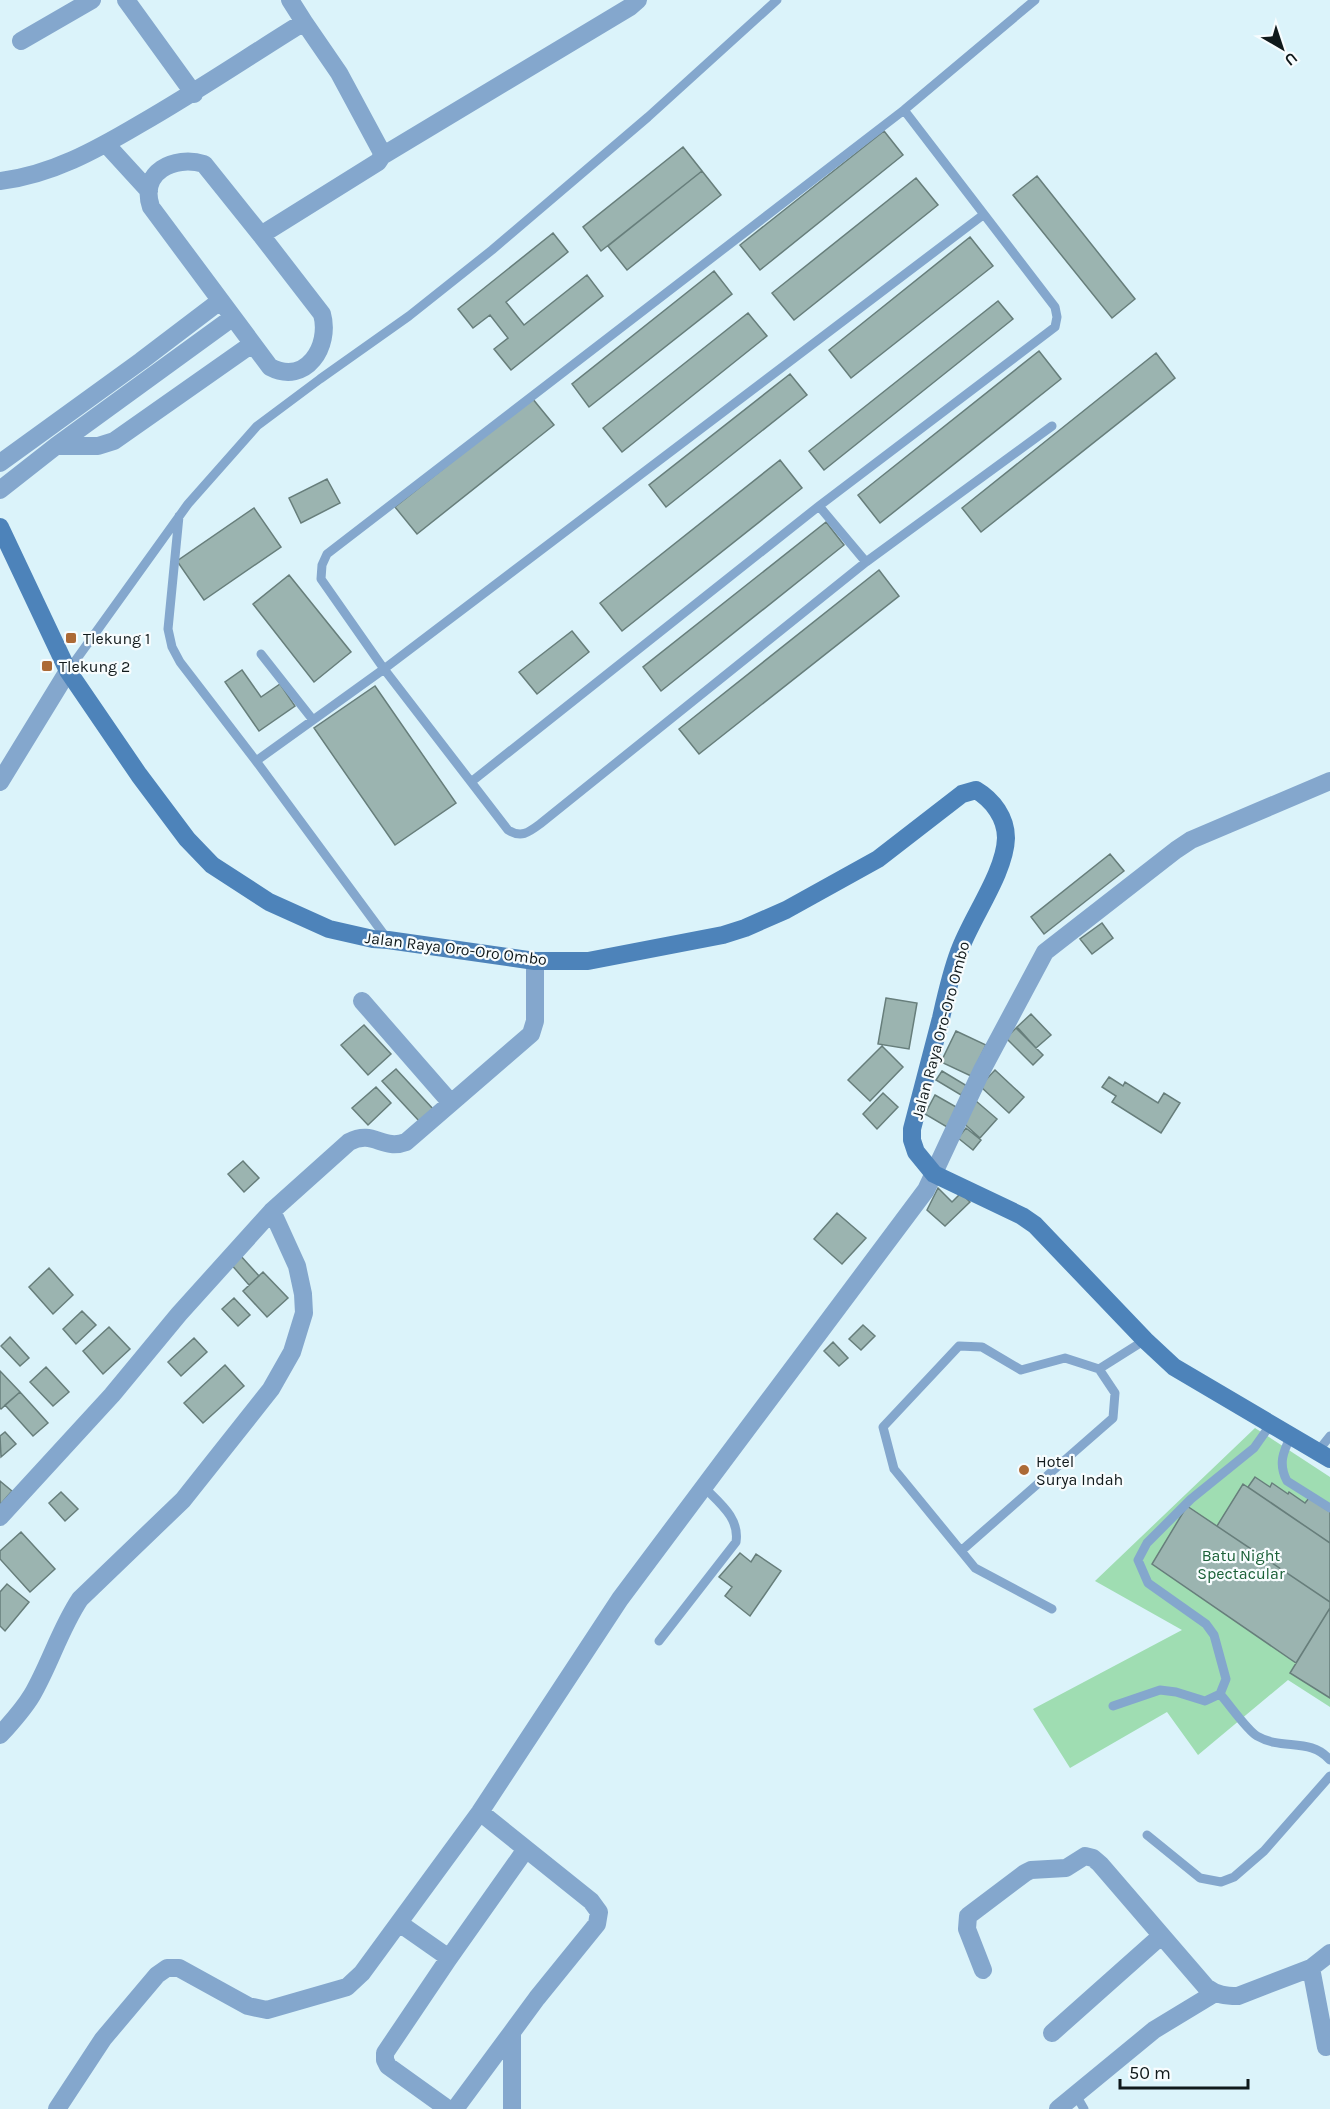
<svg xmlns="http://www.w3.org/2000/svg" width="1330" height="2109" viewBox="0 0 1330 2109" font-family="Karla,sans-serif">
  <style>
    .green { fill: #9fddb2 }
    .building { fill: #9bb4b0; stroke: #677e7b; stroke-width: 1.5 }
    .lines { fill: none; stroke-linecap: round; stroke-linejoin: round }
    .lane { stroke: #84a7cd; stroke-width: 9 }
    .street { stroke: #84a7cd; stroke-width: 18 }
    .secondary { stroke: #4d83ba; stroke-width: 18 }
    .poi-dot { fill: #ac6a36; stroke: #f7fcfe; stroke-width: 2 }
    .labels { text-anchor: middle; stroke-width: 4.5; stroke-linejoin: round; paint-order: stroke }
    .poi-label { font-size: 16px; fill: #10191b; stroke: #f7fcfe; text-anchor: start }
    .street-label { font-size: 16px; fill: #10191b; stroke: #f7fcfe }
    .park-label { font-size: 16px; fill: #1b6138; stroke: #f7fcfe }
  </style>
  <rect width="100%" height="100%" fill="#dbf3fa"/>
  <path class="green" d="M1255 1428 1330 1477V1707L1288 1680 1198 1755 1167 1712 1070 1768 1033 1709 1182 1630 1095 1581Z"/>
  <path class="building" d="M884 131 903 155 760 270 740 245Z
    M683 147 702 171 601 251 583 227Z
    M702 171 721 195 627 270 608 246Z
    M1037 176 1135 299 1112 318 1013 195Z
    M916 178 938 205 794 320 772 293Z
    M553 233 568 252 506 302 524 325 587 275 603 296 511 370 494 349 508 338 490 315 473 328 458 309Z
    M970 237 993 266 851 378 829 350Z
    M714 271 732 294 589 407 572 384Z
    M998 301 1013 319 824 470 809 451Z
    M748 313 767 336 622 452 603 428Z
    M1039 351 1061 379 880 523 858 495Z
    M1156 353 1175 378 981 532 962 508Z
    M790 374 807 395 666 507 649 485Z
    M532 398 554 425 417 534 395 507Z
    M780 460 802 488 622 631 600 603Z
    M327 479 340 503 301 523 289 498Z
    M254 508 281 547 204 600 177 561Z
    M826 522 844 545 661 691 643 667Z
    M879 570 899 596 699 754 679 729Z
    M289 575 351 652 314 682 253 604Z
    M572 631 589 652 537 694 519 672Z
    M242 670 261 697 280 684 295 706 259 731 225 682Z
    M375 686 456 803 395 845 314 728Z
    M1110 854 1124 871 1044 934 1031 917Z
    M1102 923 1113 938 1092 954 1080 939Z
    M886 998 917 1003 909 1049 878 1044Z
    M1031 1014 1051 1035 1036 1048 1017 1027Z
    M364 1025 391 1054 368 1075 341 1045Z
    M1016 1028 1043 1055 1033 1065 1006 1038Z
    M956 1031 986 1045 971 1076 941 1062Z
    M882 1046 903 1067 870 1101 848 1080Z
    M396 1069 434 1110 420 1122 382 1081Z
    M995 1070 1024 1097 1009 1113 980 1086Z
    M942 1071 967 1086 961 1095 936 1080Z
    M1109 1077 1123 1086 1125 1082 1158 1103 1164 1093 1180 1103 1161 1133 1112 1102 1116 1096 1102 1087Z
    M376 1087 391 1103 368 1125 352 1108Z
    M883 1093 898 1107 877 1129 863 1114Z
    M935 1095 958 1108 947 1127 925 1114Z
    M976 1101 997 1119 980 1138 960 1120Z
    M966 1128 981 1140 973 1150 958 1138Z
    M243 1161 259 1178 244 1192 228 1174Z
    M938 1188 952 1202 961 1193 970 1202 945 1226 927 1210Z
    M837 1213 866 1238 842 1264 814 1239Z
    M239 1254 259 1276 249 1285 230 1263Z
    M49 1268 73 1295 53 1314 29 1287Z
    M263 1272 288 1298 267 1317 243 1291Z
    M234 1298 250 1315 238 1326 222 1309Z
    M82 1311 96 1325 76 1344 63 1329Z
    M863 1325 875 1336 861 1350 849 1339Z
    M109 1327 130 1349 103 1374 83 1351Z
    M10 1337 29 1358 20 1366 1 1346Z
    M194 1338 207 1352 181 1376 168 1362Z
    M833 1342 848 1358 839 1366 824 1351Z
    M225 1365 244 1386 203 1423 184 1403Z
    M46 1367 69 1392 53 1406 30 1382Z
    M0 1371 20 1392 1 1409 0 1408Z
    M20 1392 48 1423 33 1436 5 1405Z
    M5 1432 16 1444 1 1457 0 1436Z
    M1255 1477 1270 1487 1272 1483 1288 1494 1289 1492 1305 1503 1309 1498 1330 1512V1543L1248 1487Z
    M0 1481 12 1491 0 1505Z
    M1243 1484 1330 1543V1602L1217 1526Z
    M61 1492 78 1509 65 1521 49 1503Z
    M1187 1506 1330 1602V1608L1296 1663 1152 1564Z
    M21 1532 55 1569 30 1592 0 1559V1551Z
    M740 1553 751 1562 756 1554 781 1571 750 1616 725 1596 732 1587 719 1577Z
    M7 1584 29 1602 5 1631 0 1626V1592Z
    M1330 1608V1698L1290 1673Z"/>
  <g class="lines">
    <path class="lane" d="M1035 0 904 110 327 554 322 565 321 579 384 669 508 830C521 838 528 833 540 824L866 562 1052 426
      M819 506 866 562
      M179 516 168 629 172 647 180 662 256 761 384 669 983 215
      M261 654 313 720
      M68 671 188 504 257 426 320 379 409 316 492 250 648 117 777 0
      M256 761 388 940
      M471 782 819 506 1055 327 1057 317 1055 307 904 110
      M1291 1436C1283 1452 1278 1464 1287 1481L1330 1508
      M1318 1451 1330 1436
      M961 1551 1113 1418 1115 1393 1099 1369
      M1052 1609 975 1568 894 1469 883 1427 959 1346 982 1347 1021 1370 1065 1358 1099 1369 1145 1340
      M659 1641 736 1542C740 1517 718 1502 703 1486
      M1220 1694C1229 1704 1247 1730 1257 1736 1283 1751 1310 1737 1330 1760
      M1113 1706 1160 1690 1176 1692 1205 1701 1220 1694 1226 1679 1214 1635 1206 1624 1148 1583 1138 1560 1147 1543 1191 1499 1254 1448 1271 1424
      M1147 1835 1200 1878 1221 1882 1234 1877 1264 1851 1330 1776
      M1076 2095 1084 2109"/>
    <path class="street" d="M126 0 194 94
      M21 41 92 0
      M106 144 149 191
      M382 156 630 7 638 0
      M0 181C51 175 96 150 140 124 196 92 249 56 304 22L290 0
      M261 235 322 314C331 346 306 386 270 367L151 207C139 172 174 155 204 164L261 235 378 162 382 156 381 151 339 73 304 22
      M56 446H98L114 441 252 344
      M0 463 141 361 220 301
      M0 490 56 446 232 318
      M0 782 68 671
      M362 1001 451 1103
      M0 1517 112 1395 179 1314 272 1211 349 1142C374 1129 382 1151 406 1142L531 1034 535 1021V961
      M0 1735C12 1722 23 1710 32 1695 50 1664 60 1629 80 1599L183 1500 271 1389 292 1352 304 1313 303 1294 297 1266 272 1211
      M480 1812 591 1901 599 1912 597 1924 537 1998 512 2032V2109
      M399 1923 449 1958
      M1311 1968 1326 2047
      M983 1970 967 1929 968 1916 1025 1873 1031 1870 1066 1868 1085 1856 1093 1858 1100 1864 1206 1987C1217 1995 1225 1996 1238 1996L1311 1968 1330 1953
      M1052 2033 1161 1936
      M57 2109 103 2039 157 1975 167 1968H179L248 2006 267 2010 347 1987 362 1973 480 1812 620 1599 926 1190 982 1070 1045 952 1176 850 1191 840 1330 781
      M448 2109 388 2066 385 2060V2053L449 1958 526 1849
      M455 2109 512 2032
      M1058 2109 1154 2030 1215 1993"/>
    <path class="secondary" d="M0 527 68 671 139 775 187 839 212 865 269 902 329 929 373 939 388 940 535 961H588L723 935 745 928 786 910 878 859 962 794 976 790C993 800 1006 818 1006 838 1005 873 971 918 959 952 951 973 946 996 941 1018 931 1055 922 1092 912 1129V1140L916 1152 934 1174 1022 1216 1035 1225 1145 1340 1174 1367 1330 1459"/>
  </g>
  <g class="poi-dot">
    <rect x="65" y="632" width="12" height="12" rx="3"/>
    <rect x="41" y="660" width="12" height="12" rx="3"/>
    <circle cx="1024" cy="1470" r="6"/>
  </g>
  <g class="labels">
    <g class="poi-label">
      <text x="83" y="644">Tlekung 1</text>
      <text x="59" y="672">Tlekung 2</text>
      <text x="1036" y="1467">Hotel<tspan x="1036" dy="18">Surya Indah</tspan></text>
    </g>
    <g class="street-label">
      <text transform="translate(456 948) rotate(7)" y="6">Jalan Raya Oro-Oro Ombo</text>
      <text transform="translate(940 1030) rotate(-75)" y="6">Jalan Raya Oro-Oro Ombo</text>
    </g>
    <g class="park-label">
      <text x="1241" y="1561">Batu Night<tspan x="1241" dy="18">Spectacular</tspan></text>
    </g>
  </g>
  <g transform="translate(1282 48) rotate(141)" stroke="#f7fcfe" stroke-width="4.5" paint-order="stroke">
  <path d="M0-4.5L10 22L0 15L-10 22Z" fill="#10191b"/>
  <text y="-9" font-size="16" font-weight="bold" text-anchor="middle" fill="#10191b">U</text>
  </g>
  <path d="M1120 2079v9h128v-9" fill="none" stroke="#10191b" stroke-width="3"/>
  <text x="1129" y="2079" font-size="18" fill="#10191b" stroke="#f7fcfe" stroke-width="4.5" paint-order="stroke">50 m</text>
</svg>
